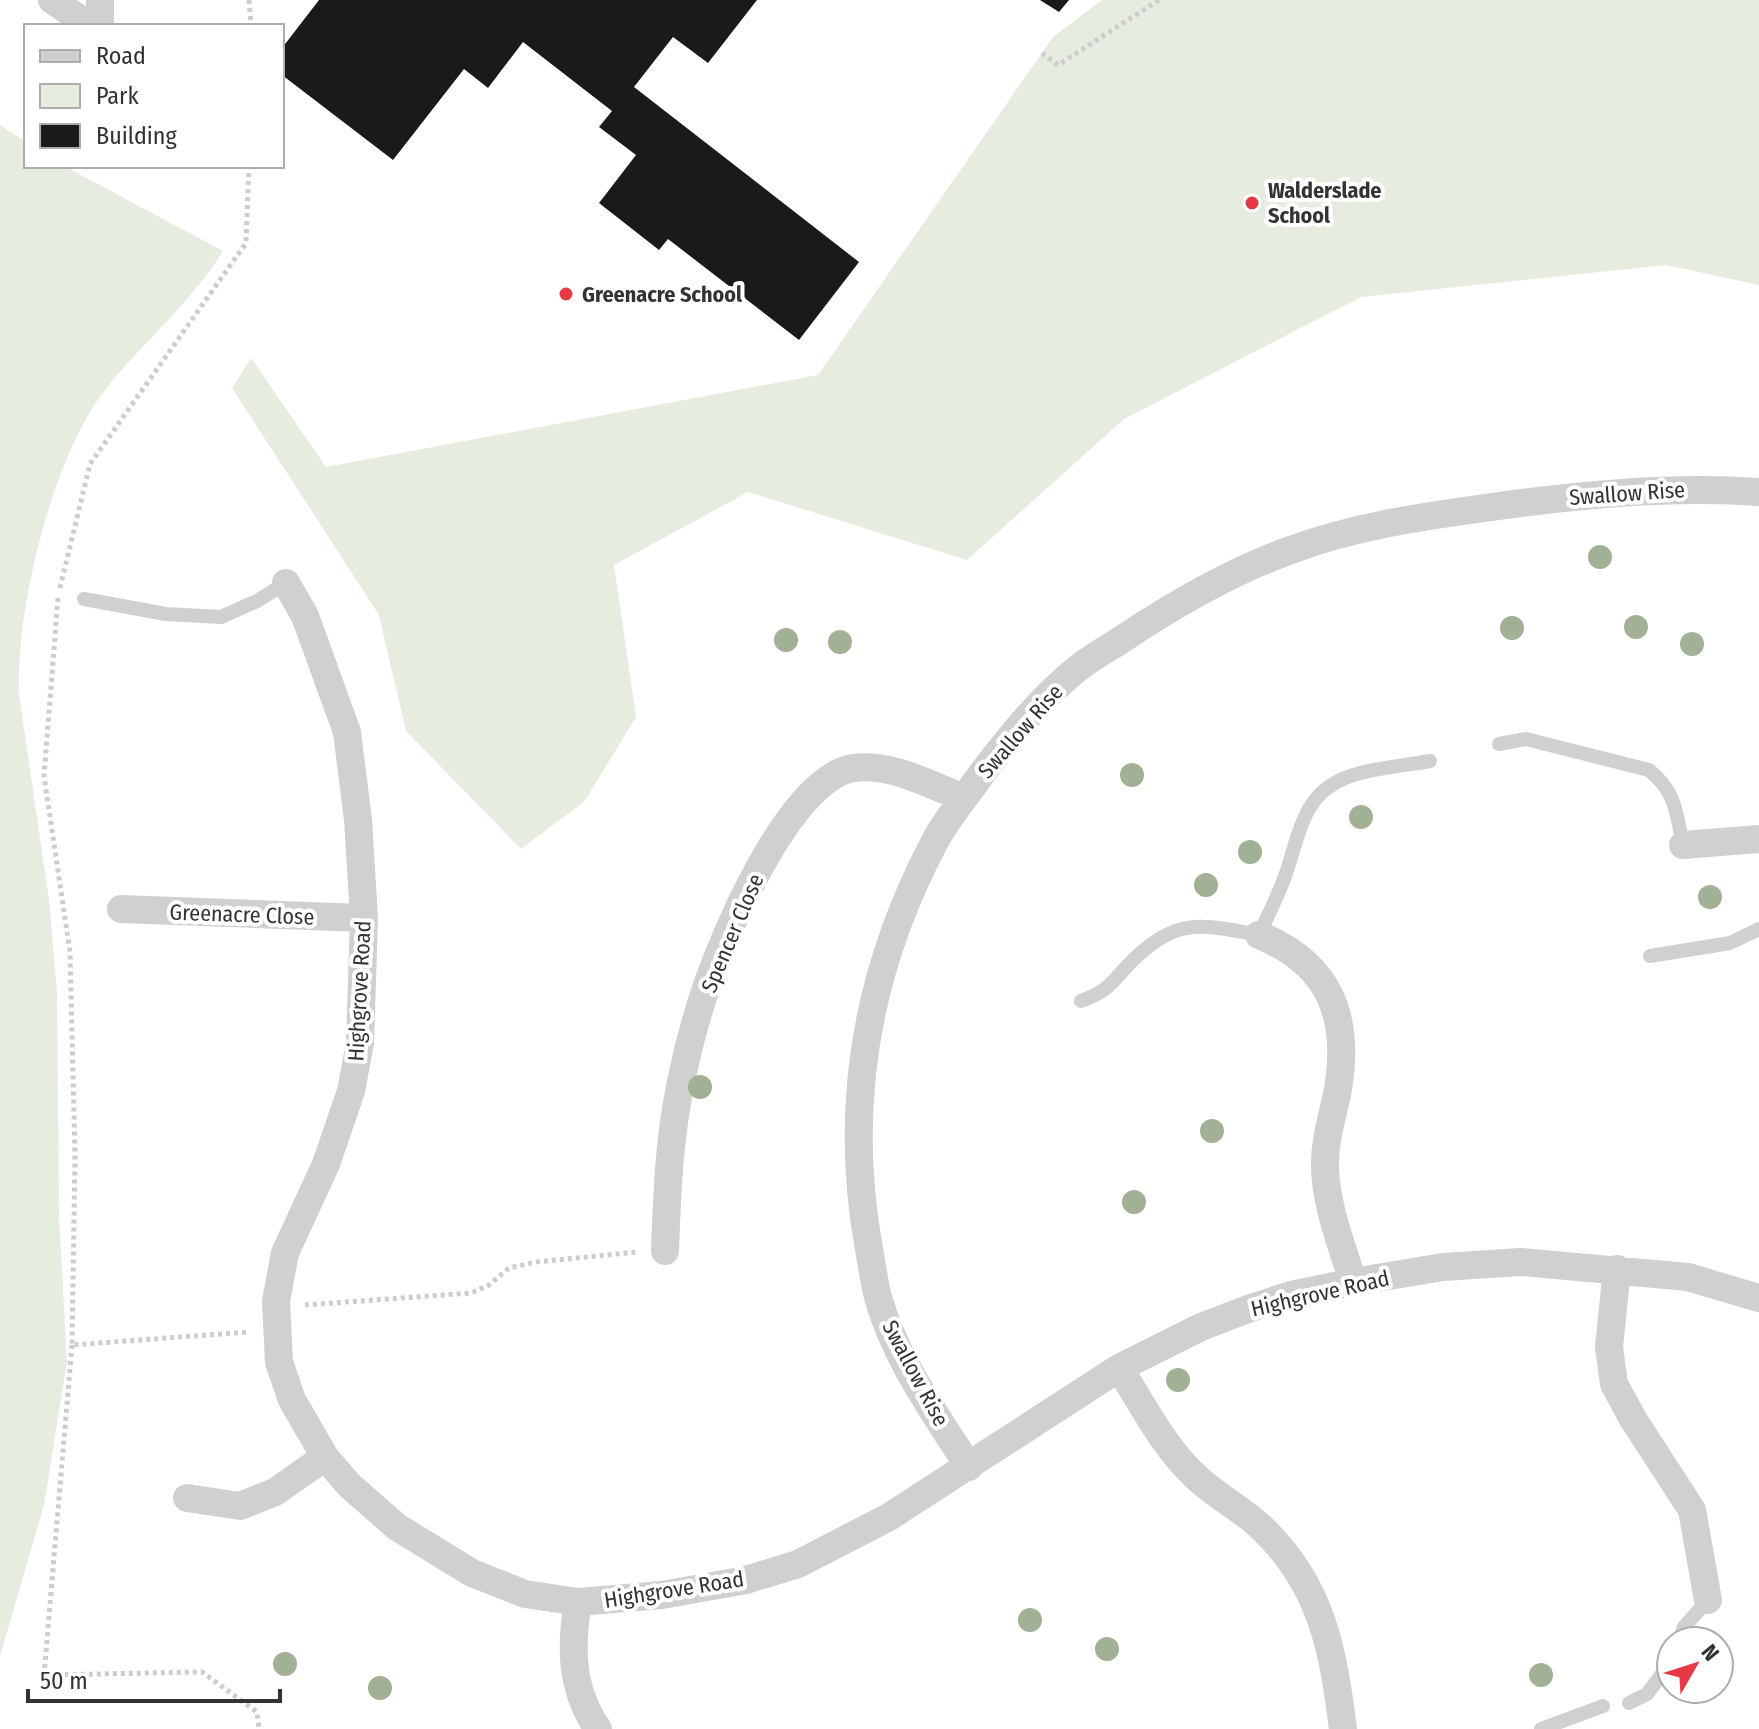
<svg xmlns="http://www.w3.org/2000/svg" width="1759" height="1729" viewBox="0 0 1759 1729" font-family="'Fira Sans Condensed',sans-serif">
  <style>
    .green { fill: #e6ecdf }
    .building { fill: #1a1a1a }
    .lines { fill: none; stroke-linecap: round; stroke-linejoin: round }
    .path { stroke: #cdcdcd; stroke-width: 5; stroke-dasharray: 4 4; stroke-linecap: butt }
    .lane { stroke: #d0d0d0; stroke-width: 14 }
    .street { stroke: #d0d0d0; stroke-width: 28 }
    .tree { fill: #a2b095 }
    .poi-dot { fill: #e63946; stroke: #fff; stroke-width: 3 }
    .labels { text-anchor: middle; stroke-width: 8; stroke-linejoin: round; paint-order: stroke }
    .poi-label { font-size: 22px; font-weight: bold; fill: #333; stroke: #fff; text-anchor: start }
    .street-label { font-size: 22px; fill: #333; stroke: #fff }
  </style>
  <rect width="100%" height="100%" fill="#fff"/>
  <path class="green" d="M1102 0H1759V285L1666 265 1361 297 1124 419 967 560 748 492 614 565 636 717 584 802 521 849 406 731 379 615 232 388 251 358 326 467 818 375 1053 37Z
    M0 125 26 142V166H64L223 251C190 305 140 344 102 394 51 463 16 609 19 694L49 900 57 992 59 1215 67 1362 44 1505 0 1656Z"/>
  <path class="building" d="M319 0H757L708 63 673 37 634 87 859 262 799 340 668 239 659 250 599 203 636 155 599 127 612 111 523 42 488 88 464 69 393 160 282 75V48Z
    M1040 0H1069L1059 12Z"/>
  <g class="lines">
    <path class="path" d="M249 0 251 26
      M1042 53 1058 65 1159 0
      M60 588 90 464 246 243 249 166
      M58 598 44 776 70 952 75 1156 72 1345 248 1332
      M305 1305 471 1293 489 1285 509 1268 536 1262 637 1252
      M72 1345 44 1675 202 1672 257 1712 259 1729"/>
    <path class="lane" d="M84 599 166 614 221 617 257 601 286 583
      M1499 744 1526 739 1649 770C1676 792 1676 812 1683 845
      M1650 956 1730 943 1759 929
      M1081 1001C1111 990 1112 981 1133 960 1178 916 1203 925 1259 935 1267 917 1277 898 1284 879 1299 839 1300 796 1345 778 1371 768 1403 766 1430 761
      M1679 1641 1684 1627 1708 1600
      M1629 1703 1647 1694 1671 1662
      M1541 1729 1603 1706"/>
    <path class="street" d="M52 0 90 26
      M100 26V0
      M286 583 305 616 347 732 358 820 364 918 360 1043 351 1091 326 1164 285 1253 276 1301 279 1362 292 1400 325 1457 349 1485 397 1527 472 1573 525 1594 578 1602 662 1595 746 1580 798 1564 889 1517 1119 1368 1201 1327 1248 1309 1291 1295 1353 1282 1443 1267 1521 1262 1688 1277 1759 1298
      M1683 845 1759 839
      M121 909 364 918
      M1259 935C1330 964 1350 1016 1338 1089 1333 1115 1324 1141 1325 1168 1326 1206 1342 1246 1353 1282
      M665 1251C667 1194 669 1138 681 1082 688 1047 698 1010 710 977 729 924 793 776 854 768 892 763 930 785 964 798
      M1617 1269 1609 1347 1614 1384 1633 1419 1692 1510 1708 1600
      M1119 1368C1142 1403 1162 1444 1192 1473 1213 1495 1242 1508 1264 1530 1323 1588 1333 1651 1343 1729
      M969 1467C935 1413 895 1359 878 1297 874 1282 872 1265 869 1249 843 1106 866 972 934 843 946 819 965 798 980 776 1009 738 1040 699 1077 669 1092 657 1109 648 1124 638 1175 604 1231 572 1288 551 1351 527 1419 517 1485 508 1576 495 1668 486 1759 492
      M187 1498 240 1506 275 1492 325 1457
      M578 1602C570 1648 571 1690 598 1729"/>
  </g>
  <g class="tree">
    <circle cx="1600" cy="557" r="12"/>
    <circle cx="1636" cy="627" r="12"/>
    <circle cx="1512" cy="628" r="12"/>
    <circle cx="786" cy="640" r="12"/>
    <circle cx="840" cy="642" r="12"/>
    <circle cx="1692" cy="644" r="12"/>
    <circle cx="1132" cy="775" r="12"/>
    <circle cx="1361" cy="817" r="12"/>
    <circle cx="1250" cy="852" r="12"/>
    <circle cx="1206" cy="885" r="12"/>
    <circle cx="1710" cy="897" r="12"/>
    <circle cx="700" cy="1087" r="12"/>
    <circle cx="1212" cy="1131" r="12"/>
    <circle cx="1134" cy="1202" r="12"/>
    <circle cx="1178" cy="1380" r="12"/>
    <circle cx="1030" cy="1620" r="12"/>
    <circle cx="1107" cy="1649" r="12"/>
    <circle cx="285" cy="1664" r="12"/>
    <circle cx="1541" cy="1675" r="12"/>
    <circle cx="380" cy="1688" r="12"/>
  </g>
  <g class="poi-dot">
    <circle cx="1252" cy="203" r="8"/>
    <circle cx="566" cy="294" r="8"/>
  </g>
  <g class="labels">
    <g class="poi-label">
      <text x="1268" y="198">Walderslade<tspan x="1268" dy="25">School</tspan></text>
      <text x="582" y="302">Greenacre School</text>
    </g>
    <g class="street-label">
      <text transform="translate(1627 493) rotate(-4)" y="8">Swallow Rise</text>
      <text transform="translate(1020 731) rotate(-49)" y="8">Swallow Rise</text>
      <text transform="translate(242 914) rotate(2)" y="8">Greenacre Close</text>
      <text transform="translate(732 933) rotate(-67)" y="8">Spencer Close</text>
      <text transform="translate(359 991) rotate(-87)" y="8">Highgrove Road</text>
      <text transform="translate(1320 1293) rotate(-13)" y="8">Highgrove Road</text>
      <text transform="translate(916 1373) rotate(62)" y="8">Swallow Rise</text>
      <text transform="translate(674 1589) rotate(-9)" y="8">Highgrove Road</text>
    </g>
  </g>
  <rect x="24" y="24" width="260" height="144" fill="#ffffff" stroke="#adadad" stroke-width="2"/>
  <rect x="40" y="50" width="40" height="12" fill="#d0d0d0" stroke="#adadad" stroke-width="2"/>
  <text x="96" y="64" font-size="24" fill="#333333">Road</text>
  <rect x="40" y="84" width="40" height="24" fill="#e6ecdf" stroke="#adadad" stroke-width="2"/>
  <text x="96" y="104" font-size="24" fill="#333333">Park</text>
  <rect x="40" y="124" width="40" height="24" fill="#1a1a1a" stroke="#adadad" stroke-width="2"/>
  <text x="96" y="144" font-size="24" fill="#333333">Building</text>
  <g transform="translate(1695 1665) rotate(51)"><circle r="38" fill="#ffffff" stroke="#adadad" stroke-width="2"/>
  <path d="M0-6L14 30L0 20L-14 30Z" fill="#e63946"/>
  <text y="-12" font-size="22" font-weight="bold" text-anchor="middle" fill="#333333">N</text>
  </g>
  <path d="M28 1689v12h252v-12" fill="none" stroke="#333333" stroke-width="4"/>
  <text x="40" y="1689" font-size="24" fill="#333333" stroke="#ffffff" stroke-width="6" paint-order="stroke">50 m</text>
</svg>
